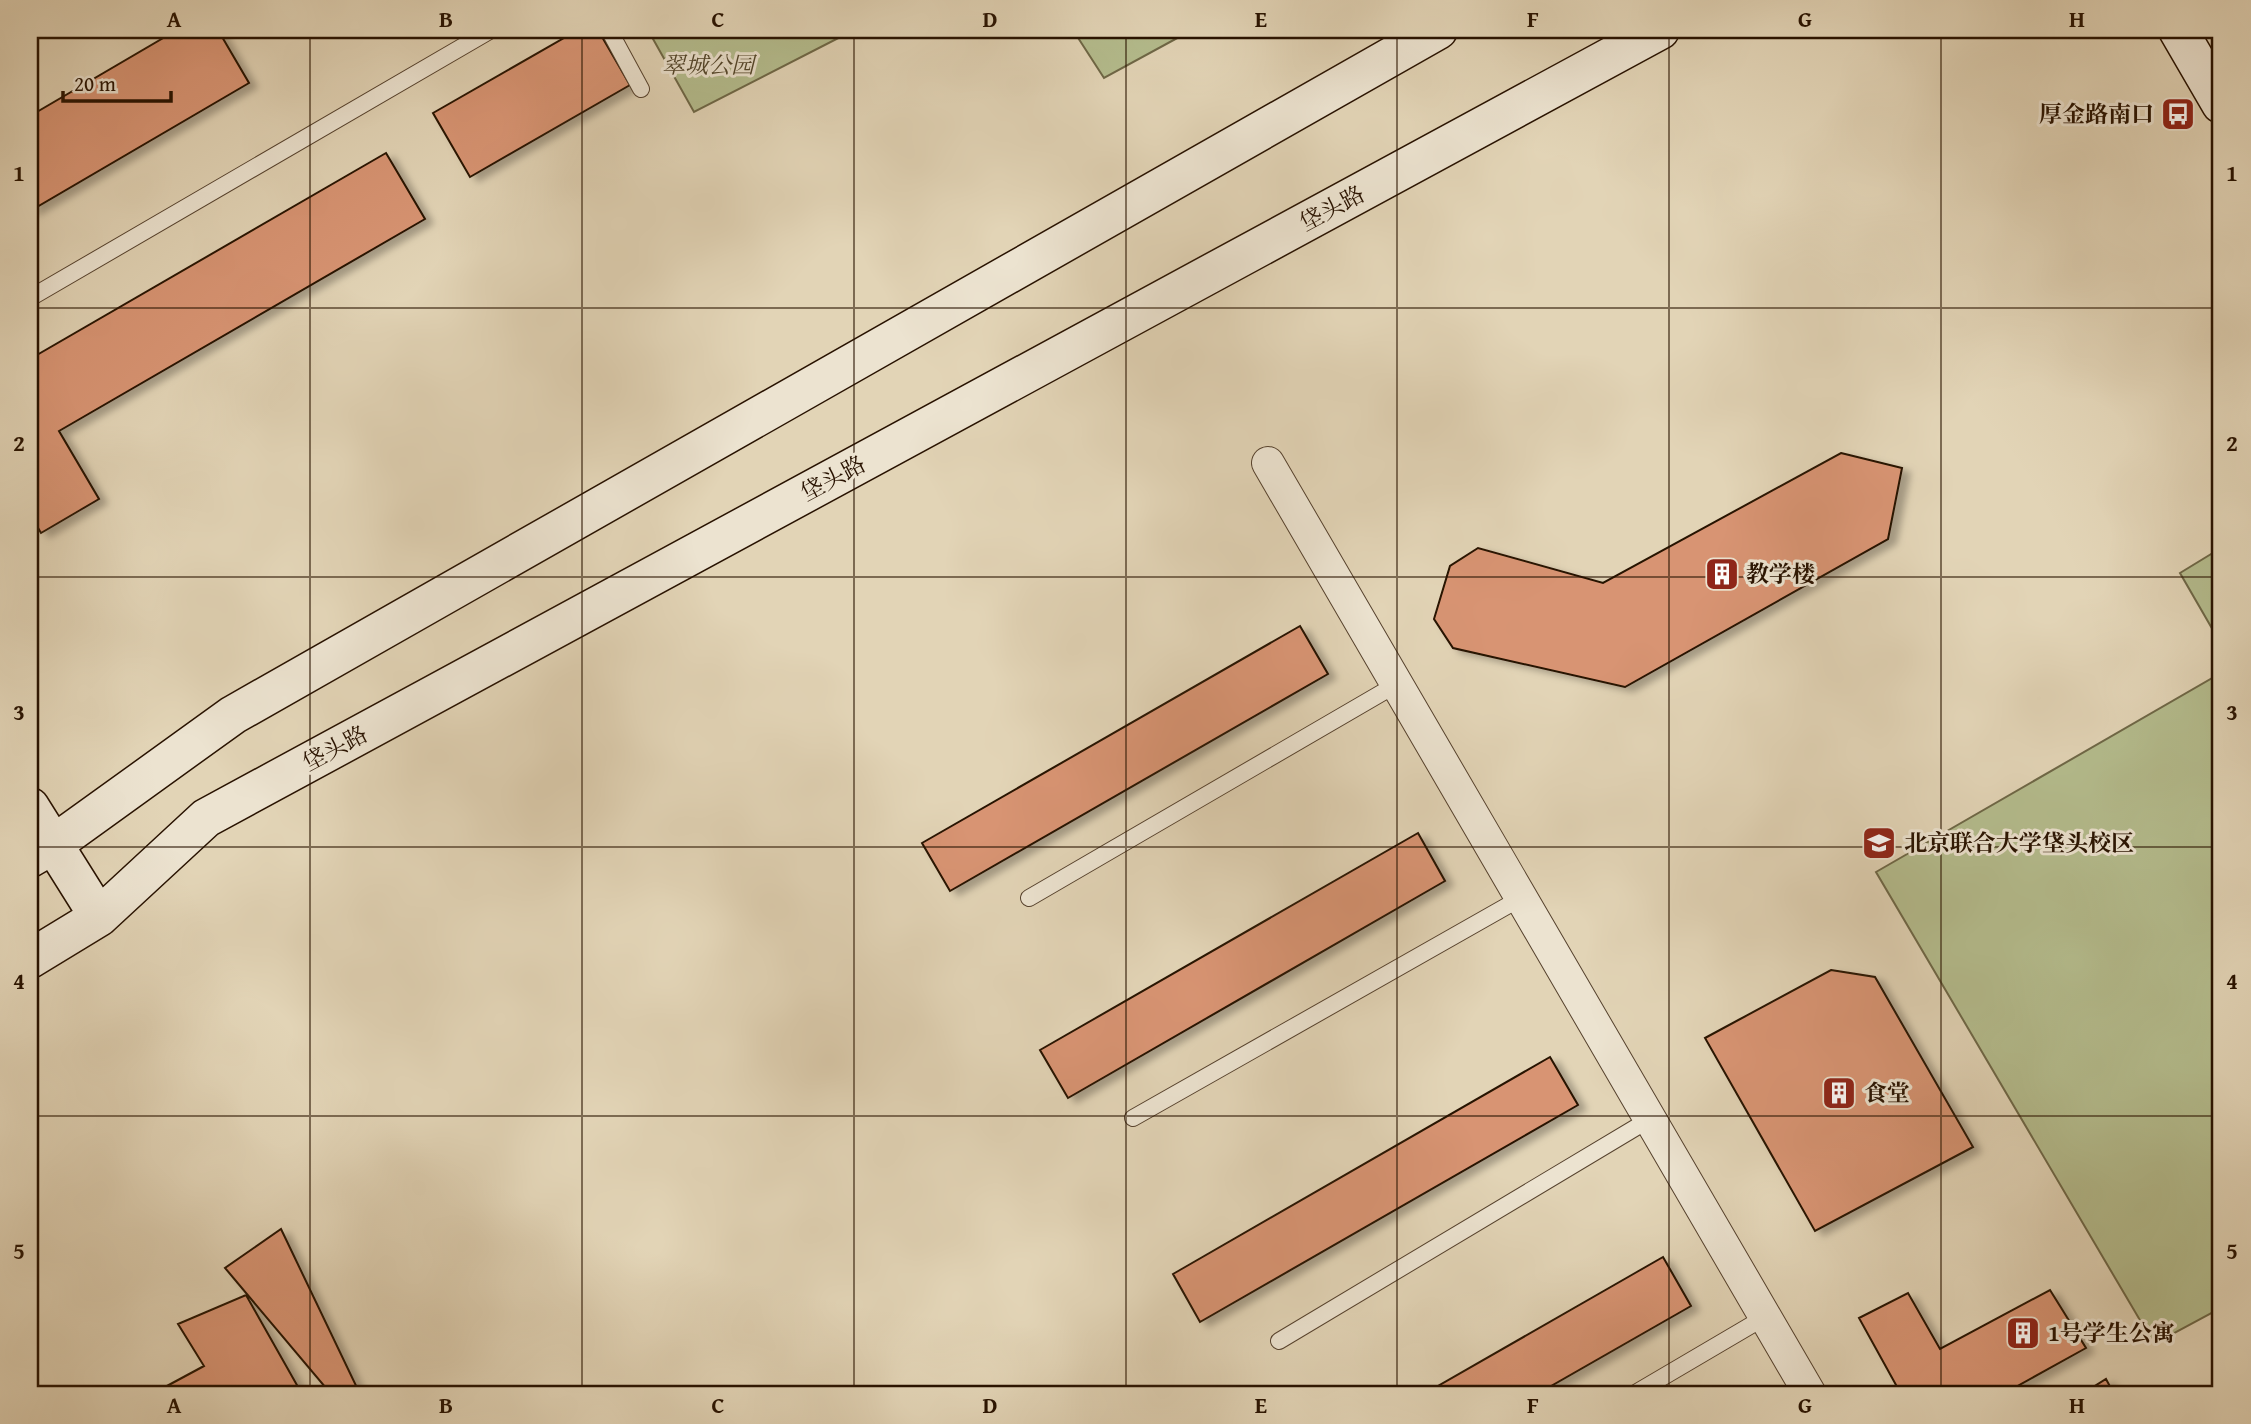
<svg xmlns="http://www.w3.org/2000/svg" width="2251" height="1424" viewBox="0 0 2251 1424" font-family="'Gentium Book Plus','Noto Serif SC',serif">
  <style>
    .green { fill: #b4bc8d; stroke: #6e6746; stroke-width: 2 }
    .building { fill: #d89473; stroke: #281200; stroke-width: 2; filter: url(#shadow) }
    .lines { fill: none; stroke-linecap: round; stroke-linejoin: round }
    .lane-casing { stroke: #56422e; stroke-width: 18 }
    .street-casing { stroke: #56422e; stroke-width: 34 }
    .secondary-casing { stroke: #281200; stroke-width: 41 }
    .lane { stroke: #ece3d0; stroke-width: 16 }
    .street { stroke: #ece3d0; stroke-width: 32 }
    .secondary { stroke: #ece3d0; stroke-width: 38 }
    .grid { fill: none; stroke: #281200; stroke-width: 2; stroke-opacity: 0.55 }
    .labels { text-anchor: middle; stroke-width: 6; stroke-linejoin: round; paint-order: stroke }
    .park-label { font-size: 23px; font-style: italic; fill: #52452a; stroke: #ece3d0 }
    .poi-label { font-size: 23px; font-weight: bold; fill: #281200; stroke: #ece3d0; text-anchor: start }
    .street-label { font-size: 23px; fill: #281200; stroke: #ece3d0 }
    .neatline { fill: none; stroke: #281200; stroke-width: 2.5 }
    .grid-label { font-size: 23px; text-anchor: middle; font-weight: bold; fill: #281200 }
  </style>
  <defs>
    <filter id="shadow"><feDropShadow dx="8" dy="4.5" stdDeviation="3.5" flood-color="#0004"/></filter>
  </defs>
  <rect width="100%" height="100%" fill="#e2d4b6"/>
  <filter id="stains"><feTurbulence type="fractalNoise" baseFrequency=".00286" numOctaves="4"/><feColorMatrix values="0 0 0 0 .2 0 0 0 0 .09 0 0 0 0 .02 0 0 0 .5 -.17"/></filter>
  <radialGradient id="worn" r=".72"><stop offset=".6" stop-color="#630" stop-opacity="0"/><stop offset="1" stop-color="#630" stop-opacity=".3"/></radialGradient>
  <path class="green" d="M648 30H854L694 112Z
    M1073 30H1192L1104 78Z
    M2221 548V644L2180 573Z
    M2221 673V1308L2154 1344 1876 872Z"/>
  <path class="building" d="M177 30H218L249 83 30 211V116Z
    M578 30H598L630 85 470 177 433 113Z
    M386 153 425 219 59 431 99 499 41 533 30 514V359Z
    M1841 453 1902 468 1888 539 1625 687 1453 648 1434 619 1450 566 1478 548 1603 583Z
    M1300 626 1328 674 950 891 922 843Z
    M1418 833 1445 881 1068 1098 1040 1050Z
    M1831 970 1875 977 1973 1147 1815 1231 1705 1038Z
    M1550 1057 1578 1105 1200 1322 1173 1274Z
    M281 1229 360 1394H331L225 1268Z
    M1663 1257 1691 1306 1537 1394H1424Z
    M2050 1290 2086 1348 2003 1394H1901L1859 1318 1908 1293 1940 1349Z
    M246 1295 302 1394H152L204 1366 178 1324Z
    M2106 1379 2114 1394H2082Z"/>
  <g class="lines">
    <g class="lane-casing">
      <path id="lane" d="M609 30 641 89
        M30 298 491 30
        M1029 898 1397 684
        M1133 1118 1521 898
        M1279 1341 1650 1119
        M1634 1394 1765 1317"/>
    </g>
    <g class="street-casing">
      <path id="street" d="M1268 463 1810 1394"/>
    </g>
    <g class="secondary-casing">
      <path id="secondary" d="M2178 30 2221 104
        M30 807 99 917
        M30 858 54 844 233 715 1438 30
        M30 959 99 917 206 818 1660 30"/>
    </g>
    <use href="#lane" class="lane"/>
    <use href="#street" class="street"/>
    <use href="#secondary" class="secondary"/>
  </g>
  <path class="grid" d="M310 30V1394M582 30V1394M854 30V1394M1126 30V1394M1397 30V1394M1669 30V1394M1941 30V1394M30 308H2221M30 577H2221M30 847H2221M30 1116H2221"/>
  <defs>
    <g id="bus-square" transform="scale(1.75)"><rect x="-9" y="-9" width="18" height="18" rx="4" fill="#8f2418" stroke="#ece3d0"/><path d="M-5-6H5V4H4V6H2V4H-2V6H-4V4H-5ZM-3.5-4V0h7V-4ZM-3.5 1.2v1.5H-2V1.2ZM2 1.2v1.5H3.5V1.2Z" fill="#fff"/></g>
    <g id="building-square" transform="scale(1.75)"><rect x="-9" y="-9" width="18" height="18" rx="4" fill="#8f2418" stroke="#ece3d0"/><path d="M-4-6H4V6H1V3H-1V6H-4ZM-2.5-4.3h1.7v1.8h-1.7ZM.8-4.3h1.7v1.8H.8ZM-2.5-1h1.7V.8h-1.7ZM.8-1h1.7V.8H.8Z" fill="#fff"/></g>
    <g id="university-square" transform="scale(1.75)"><rect x="-9" y="-9" width="18" height="18" rx="4" fill="#8f2418" stroke="#ece3d0"/><path d="M0-5L7-2L0 1L-7-2ZM-4 1L0 2.5L4 1V4Q0 6-4 4Z" fill="#fff"/></g>
  </defs>
  <g fill-rule="evenodd">
    <use href="#bus-square" x="2178" y="114"/>
    <use href="#building-square" x="1722" y="574"/>
    <use href="#university-square" x="1879" y="843"/>
    <use href="#building-square" x="1839" y="1093"/>
    <use href="#building-square" x="2023" y="1333"/>
  </g>
  <g class="labels">
    <g class="park-label">
      <text x="708" y="73">翠城公园</text>
    </g>
    <g class="poi-label">
      <text x="2154" y="122" text-anchor="end">厚金路南口</text>
      <text x="1746" y="582">教学楼</text>
      <text x="1904" y="851">北京联合大学垡头校区</text>
      <text x="1864" y="1101">食堂</text>
      <text x="2048" y="1341">1号学生公寓</text>
    </g>
    <g class="street-label">
      <text transform="translate(1332 208) rotate(-28)" y="8">垡头路</text>
      <text transform="translate(833 478) rotate(-28)" y="8">垡头路</text>
      <text transform="translate(335 748) rotate(-28)" y="8">垡头路</text>
    </g>
  </g>
  <rect width="2251" height="1424" fill="none" stroke="#e2d4b6" stroke-width="77"/>
  <path d="M63 91v10h108v-10" fill="none" stroke="#281200" stroke-width="3.5"/>
  <text x="74" y="91" font-size="21" fill="#281200" stroke="#ece3d0" stroke-width="5" paint-order="stroke">20 m</text>
  <rect x="38" y="38" width="2174" height="1348" class="neatline"/>
  <g class="grid-label">
    <text x="174" y="27">A</text>
    <text x="446" y="27">B</text>
    <text x="718" y="27">C</text>
    <text x="990" y="27">D</text>
    <text x="1261" y="27">E</text>
    <text x="1533" y="27">F</text>
    <text x="1805" y="27">G</text>
    <text x="2077" y="27">H</text>
    <text x="19" y="181">1</text>
    <text x="2232" y="181">1</text>
    <text x="19" y="451">2</text>
    <text x="2232" y="451">2</text>
    <text x="19" y="720">3</text>
    <text x="2232" y="720">3</text>
    <text x="19" y="989">4</text>
    <text x="2232" y="989">4</text>
    <text x="19" y="1259">5</text>
    <text x="2232" y="1259">5</text>
    <text x="174" y="1413">A</text>
    <text x="446" y="1413">B</text>
    <text x="718" y="1413">C</text>
    <text x="990" y="1413">D</text>
    <text x="1261" y="1413">E</text>
    <text x="1533" y="1413">F</text>
    <text x="1805" y="1413">G</text>
    <text x="2077" y="1413">H</text>
  </g>
  <rect width="100%" height="100%" filter="url(#stains)"/>
  <rect width="100%" height="100%" fill="url(#worn)"/>
</svg>
